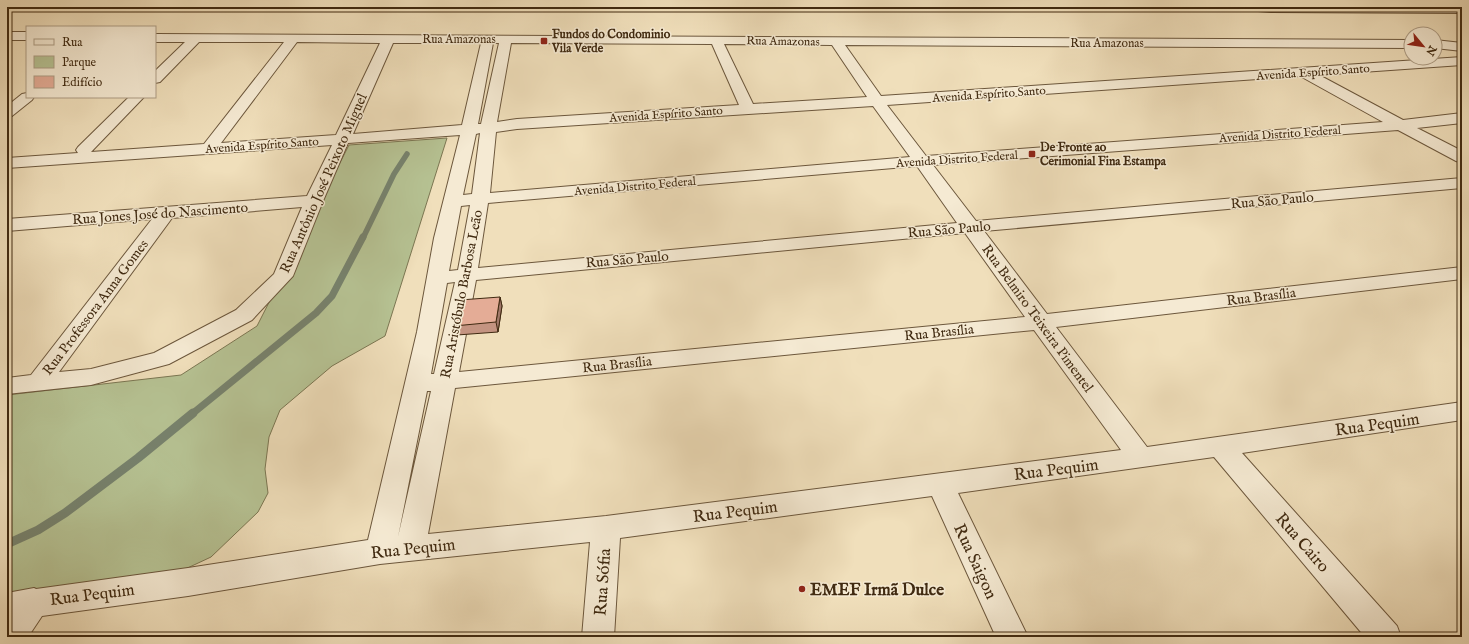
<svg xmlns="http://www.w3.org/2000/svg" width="1469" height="644" viewBox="0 0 1469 644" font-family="'IM FELL English',serif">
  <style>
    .green { fill: #b6c293; stroke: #7b7652 }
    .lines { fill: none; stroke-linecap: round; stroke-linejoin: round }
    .stream-far2 { stroke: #77826d; stroke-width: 5.5 }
    .stream-far1 { stroke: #77826d; stroke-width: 7 }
    .stream { stroke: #77826d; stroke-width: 9 }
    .minor-casing { stroke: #6c573c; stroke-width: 2 }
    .minor { fill: #f5ead3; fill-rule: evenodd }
    .wall { fill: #c49481; stroke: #402a11 }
    .shaded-wall { fill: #a07869; stroke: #402a11 }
    .building { fill: #e4ac96; stroke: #402a11 }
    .poi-dot { fill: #8f2418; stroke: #f5ead3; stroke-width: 1.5 }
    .labels { text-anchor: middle; stroke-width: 3; stroke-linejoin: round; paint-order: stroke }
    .far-poi-label { font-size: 12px; font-weight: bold; fill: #402a11; stroke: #f5ead3; text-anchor: start }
    .far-street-label { font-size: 12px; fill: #402a11; stroke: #f5ead3 }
    .street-label { font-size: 14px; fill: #402a11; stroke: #f5ead3 }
    .near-street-label { font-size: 17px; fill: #402a11; stroke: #f5ead3 }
    .near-poi-label { font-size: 17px; font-weight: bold; fill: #402a11; stroke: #f5ead3; text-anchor: start }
  </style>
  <rect width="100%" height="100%" fill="#f0dfbb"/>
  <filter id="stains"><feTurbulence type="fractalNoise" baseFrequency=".005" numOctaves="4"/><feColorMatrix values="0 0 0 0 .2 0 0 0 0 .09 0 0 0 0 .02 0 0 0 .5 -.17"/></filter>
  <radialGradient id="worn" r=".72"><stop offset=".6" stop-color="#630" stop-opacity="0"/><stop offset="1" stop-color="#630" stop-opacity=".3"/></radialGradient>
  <path class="green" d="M447 138 385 336 332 366 280 410 269 437 265 469 268 493 258 512 211 557 119 600 7 605V395L181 375 257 326 349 145Z"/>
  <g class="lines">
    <path class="stream-far2" d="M363 238 394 174 407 154"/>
    <path class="stream-far1" d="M192 414 316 313 332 296 363 237"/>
    <path class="stream" d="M7 544 38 530 65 513 138 458 193 413"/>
    <g class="minor-casing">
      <path id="minor" d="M875 7H999L997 9 993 10H881L877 9Z
        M1239 7H1462V13L1271 12 1245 10 1241 9Z
        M7 32H27V40H7Z
        M155 34 1411 40V48L845 45 881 96 1462 57V65L1319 75 1403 120 1462 113V123L1417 128 1462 151V163L1456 161 1398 130 933 165 976 221 1462 178V188L984 231 1047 314 1462 267V279L1056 327 1147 447 1462 402V420L1242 453 1397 626 1401 637H1365L1214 457 958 493 1028 637H996L932 496 620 538 614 637H582L590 542 380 564 188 596 42 616 28 637H7V593L34 588 36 589 188 568 368 540 417 332 434 238 460 135 348 143 323 201 293 276 252 320 169 364 91 385 7 394V378L31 375 152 219 7 231V219L307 196 332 145 7 168V158L78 153 76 150 78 147 129 97H144L91 152 204 144 284 42H199L160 82 155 83V71L185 42H155ZM297 42 380 43 336 135 221 143ZM393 43H481L462 125 353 134ZM493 43H499L481 124H478ZM511 43 712 44 739 105 517 119 497 122ZM724 44 832 45 867 97 753 104ZM1300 76 1383 122 926 156 887 105ZM873 106 910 157 490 193 496 132 517 129ZM480 133 472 194 463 195 476 134ZM917 166 957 223 478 268 488 203ZM470 205 458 270 449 271 461 206ZM302 207 274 274 236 310 154 353 91 369 59 372 172 218ZM965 233 1025 317 459 372 476 280ZM455 282 434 374H431L447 283ZM1034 330 1121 450 606 516 428 534 455 388ZM427 391H431L398 537Z
        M1435 40 1462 43V51L1435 48Z
        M27 93V97H34L32 100 12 116 7 117V106L22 94Z"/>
    </g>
    <use href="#minor" class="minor"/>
  </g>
  <path class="wall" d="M500 297 502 306 498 332 457 335 454 326Z"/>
  <path class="shaded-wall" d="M500 297 502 306 498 332 496 322Z"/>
  <path class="building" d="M500 297 496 322 454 326 460 300Z"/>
  <g class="poi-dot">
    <rect x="540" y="37" width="8" height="8" rx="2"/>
    <rect x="1028" y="150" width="8" height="8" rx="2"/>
    <circle cx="802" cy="589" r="4"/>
  </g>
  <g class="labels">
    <g class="far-poi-label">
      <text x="552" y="38">Fundos do Condominio<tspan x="552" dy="14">Vila Verde</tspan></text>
      <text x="1040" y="151">De Fronte ao<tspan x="1040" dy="14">Cerimonial Fina Estampa</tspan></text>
    </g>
    <g class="far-street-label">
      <text x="459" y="43">Rua Amazonas</text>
      <text transform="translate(783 41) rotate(1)" y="4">Rua Amazonas</text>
      <text x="1107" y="47">Rua Amazonas</text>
      <text transform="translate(1313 72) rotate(-4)" y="4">Avenida Espírito Santo</text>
      <text transform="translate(989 94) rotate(-4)" y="4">Avenida Espírito Santo</text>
      <text transform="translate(666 114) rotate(-4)" y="4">Avenida Espírito Santo</text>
      <text transform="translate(1280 134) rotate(-4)" y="4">Avenida Distrito Federal</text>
      <text transform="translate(262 145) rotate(-4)" y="4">Avenida Espírito Santo</text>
      <text transform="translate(957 159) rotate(-4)" y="4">Avenida Distrito Federal</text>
      <text transform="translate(635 186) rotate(-5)" y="4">Avenida Distrito Federal</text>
    </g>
    <g class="street-label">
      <text transform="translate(323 183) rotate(-66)" y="5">Rua Antônio José Peixoto Miguel</text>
      <text transform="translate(1272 200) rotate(-5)" y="5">Rua São Paulo</text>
      <text transform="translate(160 213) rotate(-4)" y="5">Rua Jones José do Nascimento</text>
      <text transform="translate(949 229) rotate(-5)" y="5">Rua São Paulo</text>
      <text transform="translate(627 259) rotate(-5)" y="5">Rua São Paulo</text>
      <text transform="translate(461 294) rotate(-79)" y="5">Rua Aristóbulo Barbosa Leão</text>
      <text transform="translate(1261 296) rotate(-7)" y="5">Rua Brasília</text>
      <text transform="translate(95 307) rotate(-53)" y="5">Rua Professora Anna Gomes</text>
      <text transform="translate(1038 318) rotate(54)" y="5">Rua Belmiro Teixeira Pimentel</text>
      <text transform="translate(939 332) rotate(-6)" y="5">Rua Brasília</text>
      <text transform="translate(617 364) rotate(-6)" y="5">Rua Brasília</text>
    </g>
    <g class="near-street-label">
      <text transform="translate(1377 424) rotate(-8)" y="6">Rua Pequim</text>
      <text transform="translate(1056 469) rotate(-7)" y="6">Rua Pequim</text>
      <text transform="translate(735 511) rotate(-7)" y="6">Rua Pequim</text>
      <text transform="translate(1303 542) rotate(49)" y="6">Rua Cairo</text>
      <text transform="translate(413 548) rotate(-6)" y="6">Rua Pequim</text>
      <text transform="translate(976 561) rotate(65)" y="6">Rua Saigon</text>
      <text transform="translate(602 582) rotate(-86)" y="6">Rua Sófia</text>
      <text transform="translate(92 594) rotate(-7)" y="6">Rua Pequim</text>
    </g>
    <g class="near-poi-label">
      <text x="810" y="595">EMEF Irmã Dulce</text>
    </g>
  </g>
  <rect width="1469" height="644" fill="none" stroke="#f0dfbb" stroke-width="24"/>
  <rect x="8" y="8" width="1453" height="628" fill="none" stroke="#402a11" stroke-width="2"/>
  <rect x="12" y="12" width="1445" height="620" fill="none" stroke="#402a11"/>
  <rect x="26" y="26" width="130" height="72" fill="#f5ead3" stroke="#ad9d85"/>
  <rect x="34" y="39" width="20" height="6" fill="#f5ead3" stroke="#ad9d85"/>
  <text x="62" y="46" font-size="12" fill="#402a11">Rua</text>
  <rect x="34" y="56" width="20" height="12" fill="#b6c293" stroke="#ad9d85"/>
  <text x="62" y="66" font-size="12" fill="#402a11">Parque</text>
  <rect x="34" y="76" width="20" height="12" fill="#e4ac96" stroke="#ad9d85"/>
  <text x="62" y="86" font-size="12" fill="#402a11">Edifício</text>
  <g transform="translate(1423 46) rotate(119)"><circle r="19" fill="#f5ead3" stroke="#ad9d85"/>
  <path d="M0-3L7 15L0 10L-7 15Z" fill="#8f2418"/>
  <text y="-6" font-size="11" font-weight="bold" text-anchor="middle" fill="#402a11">N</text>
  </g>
  <rect width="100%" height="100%" filter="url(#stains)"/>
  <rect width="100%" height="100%" fill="url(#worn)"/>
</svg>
